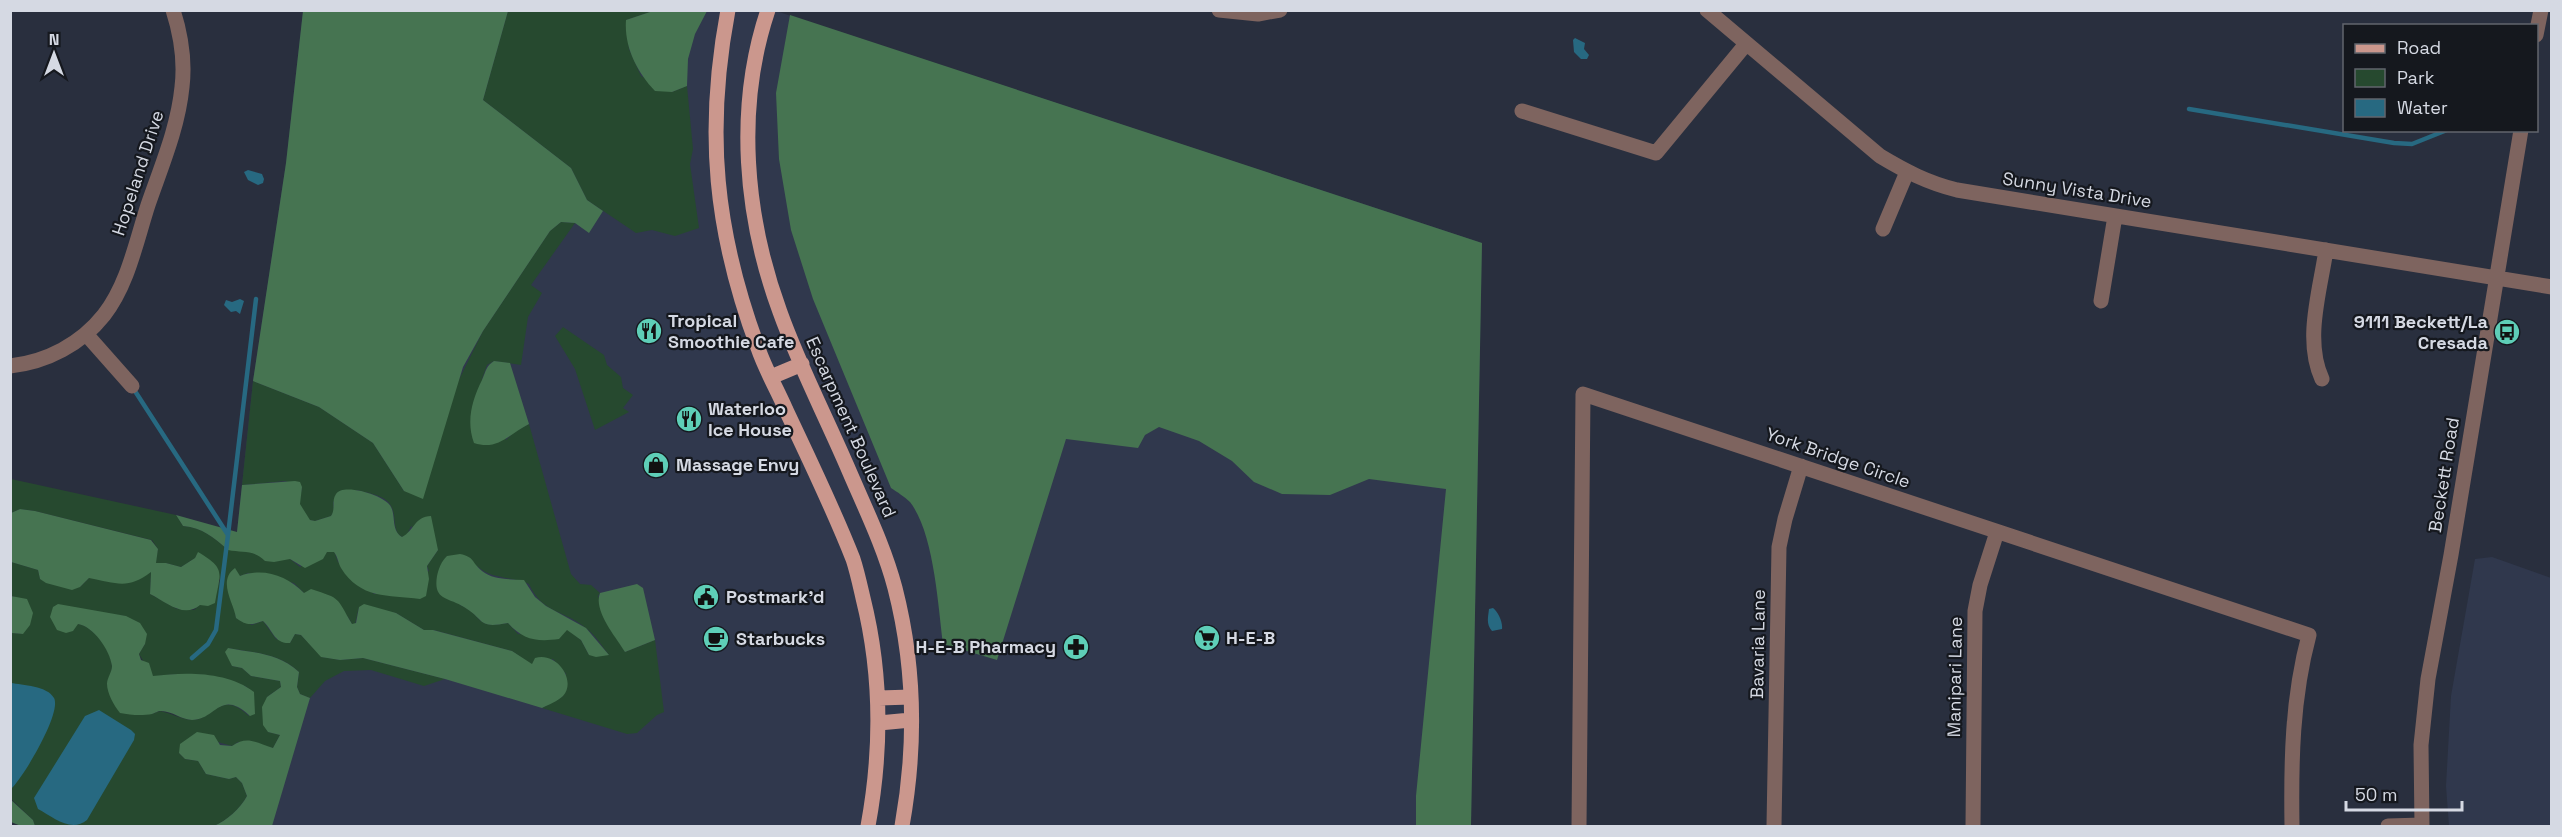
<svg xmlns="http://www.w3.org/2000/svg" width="2562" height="837" viewBox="0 0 2562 837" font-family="'Space Grotesk',sans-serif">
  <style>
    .built { fill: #30384d }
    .green { fill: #26492f; fill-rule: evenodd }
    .forest { fill: #467451 }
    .water { fill: #276981 }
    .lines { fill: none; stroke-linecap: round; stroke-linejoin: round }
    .stream { stroke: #276981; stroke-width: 4.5 }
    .minor { stroke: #7e645f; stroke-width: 15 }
    .major { stroke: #cb978d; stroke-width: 15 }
    .labels { text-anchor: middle; stroke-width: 4.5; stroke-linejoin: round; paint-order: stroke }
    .street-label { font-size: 18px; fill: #d5d9e3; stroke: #15181e }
    .poi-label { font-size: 18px; font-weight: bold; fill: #d5d9e3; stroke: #15181e; text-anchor: start }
  </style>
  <rect width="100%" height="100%" fill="#292f3e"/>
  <path class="built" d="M303 11H776L1482 243 1471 826H195L237 532 253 381 286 163Z
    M2492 557 2551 578V826H2449L2446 786 2451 696 2475 559Z"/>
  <path class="green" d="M508 11H653L626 20 629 49 641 76 672 92 687 86 693 149 690 164 699 228 675 236 652 230 636 233 587 200 571 168 483 100Z
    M561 222 575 223 531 285 542 293 528 317 521 365 494 361 487 365 482 379 506 440 514 432 529 424 571 574 580 584 591 585 600 593 598 596 625 652 655 640 664 712 657 715 637 733 627 734 542 708 563 696 566 674 553 659 532 665 512 651 434 630H424L396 613 359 607 355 624H352L348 617 304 593 294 583 248 573 240 576 234 604 236 618 252 625 263 621 276 639 290 643 295 634 301 635 322 657 340 660 363 658 445 679 424 686 371 670 344 671 325 681 310 698 300 694 297 687 299 672C278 652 253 653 228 648L232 666 242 668 251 676 280 681 281 687 267 697 268 732 280 735 273 748 238 742 232 746 193 735 179 753 185 759 198 761 206 774 229 779 236 777 242 783 247 796C241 808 226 821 214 826H35L33 820 11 799V633L23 634 14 596H11V562L38 570 40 579 80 587 89 578 151 571 150 594 177 609 194 610 217 589 220 580 198 553 195 558 181 567 166 563 155 564 158 549 152 540 35 511 20 509 11 513V479L176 515 183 526C203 528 213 537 228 550H246L260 556 290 559 300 567 327 552 334 551 338 562 374 594H383L429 571 427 566 438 550 411 526 407 535 402 537 398 534C393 525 396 514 391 506 386 495 367 493 357 490L333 502 334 511 331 516 315 521 309 520 299 504 302 487 285 481 242 485 253 381 319 407 373 443 404 491 483 331 550 231ZM477 566C492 580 512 576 529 584 543 615 566 610 587 629 596 636 602 646 609 655H589L581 640 567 629 561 635 518 634 508 623C474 630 484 615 460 605ZM96 612 125 616 145 644 139 654 153 677C185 671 217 674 247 687L249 716C219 688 214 721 191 720 182 719 170 713 160 711L152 714 107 685C108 680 112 672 112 667 112 651 93 626 78 624Z
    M563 327 604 355 607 365 621 377 623 388 633 395 623 408 629 412 595 430 575 369 555 336Z"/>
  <path class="forest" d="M303 11H508L483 100 571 168 587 200 603 211 589 233 575 223 561 222 550 231 483 331 463 367 423 499 404 491 373 443 319 407 253 381 286 163Z
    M653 11H707L695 34 688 59 687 86 672 92 655 91C637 72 624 47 626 20Z
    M790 15 1482 243 1471 826H1416V796L1446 489 1369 479 1330 495 1282 494 1254 482 1232 461 1199 441 1159 427 1145 435 1138 448 1066 439 997 660 943 644C938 605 934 533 910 502 905 497 897 492 891 488L813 299 791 230 779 159 776 93Z
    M494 361 510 363 529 424C509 434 498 451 474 443 466 421 472 400 482 380 486 371 486 366 494 361Z
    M295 481 300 482 302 487 300 504 310 520 315 521 331 516C336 509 331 501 336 494 343 482 387 496 391 507 396 517 391 530 402 537 414 531 415 516 431 516L438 550 427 566 429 579 426 596 420 599C388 595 360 599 341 568 338 563 338 557 334 552H327L323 559 305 568 290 559 274 562 265 561C253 549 242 553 228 550 213 537 203 528 183 526L176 515 237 532 242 485Z
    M20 509 35 511 151 540 158 549 156 563H166L181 567 195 558 198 552C227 569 220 573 215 603L208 606 200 605C184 619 166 602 150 594L151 572C128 590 116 583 89 578L80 587 72 590 46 583 40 579 38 570 11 562V513Z
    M460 554C475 557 471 562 482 571 493 580 510 579 524 580L535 597 546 606 586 628 609 655 596 657 589 655 581 640 567 630 559 639C537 642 523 640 508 623 477 629 486 620 464 607 448 597 433 601 437 576 439 568 441 562 447 556Z
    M235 568 240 576C264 567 287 576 304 593L311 589C342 599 336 597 352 624L356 623 359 607 364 604 396 613 424 630H433L512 651 532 664 535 658C557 651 577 681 563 696 558 701 548 705 542 708L445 679 363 658 340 660 321 657 301 635 295 634 290 643C274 644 273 630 263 621 251 625 247 626 236 618 234 603 217 581 235 568Z
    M637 584 643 588 655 640 625 652C616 637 593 611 600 593Z
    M11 596 27 599 33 613 30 625 23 634 11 633Z
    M58 604 126 616 140 623 147 634 145 644 139 654 141 660 149 663 153 676C185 672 227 671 254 692L255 714 250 716C220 688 216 720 192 720 182 720 172 711 161 711 157 711 156 713 152 714 142 716 130 715 120 713 114 706 107 693 107 684 107 678 112 672 112 666 110 650 93 626 78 624L73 631 66 633 57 630 50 617 53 607Z
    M228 648C253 653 277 652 299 672L297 687 300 694 310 698 272 826H214C226 821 241 808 247 796L242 783 236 777 229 779 206 774 198 761 185 759 179 753 180 744 197 732 214 735 220 745 232 746C247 735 257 743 273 748L280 735 268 732 263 725 262 707 267 697 281 687 280 681 251 676 242 668 232 666 225 652Z
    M10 799 33 820 35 826H21L11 822Z"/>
  <path class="water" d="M1575 38 1585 43 1584 49 1589 55 1587 59H1581L1574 52 1573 40Z
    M248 170 262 174 264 179 263 183 258 185 248 180 244 172Z
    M240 299 244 301 240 314 236 311 231 312 224 305 226 300 232 302Z
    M1493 608C1498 612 1503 622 1502 629L1492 631C1486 624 1488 618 1489 609Z
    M11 683C22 685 48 686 54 698 62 713 23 778 11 789Z
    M99 710 131 730 135 734 134 740 87 820C71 833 53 817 38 809L34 798 85 716Z"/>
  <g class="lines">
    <path class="stream" d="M2189 109 2394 143 2412 144 2447 130
      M133 388 228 535 216 630 208 644 192 658
      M228 535 256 299"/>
    <path class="minor" d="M1219 10 1258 14 1280 10
      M1707 10 1880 156C1905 171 1928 183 1957 190L2552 287
      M2536 35 2541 10
      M1522 111 1656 153 1746 44
      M1883 229 1907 172
      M2101 301 2115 216
      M86 334 132 386
      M10 366C47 362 81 344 104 315 128 284 136 242 148 205 161 167 178 128 182 87 185 62 181 35 173 10
      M2322 379C2304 340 2320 291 2326 250
      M1579 826 1583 394 2309 635C2292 698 2291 762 2292 826
      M1774 826 1779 547 1785 519 1801 466
      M1973 826 1975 611 1980 585 1997 532
      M2388 826 2422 825
      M2422 826 2421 745 2428 679 2451 555 2521 130"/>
    <path class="major" d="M728 10C705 132 715 232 758 348 765 369 777 389 786 410 809 459 833 508 853 559 857 571 860 585 863 598 882 674 882 750 868 826
      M768 10C735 108 745 217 780 312 799 365 825 415 847 466 864 506 884 546 895 588 915 666 916 748 902 826
      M771 377 802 364
      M879 698 911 697
      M879 723 911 720"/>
  </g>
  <defs>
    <g id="restaurant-disc" transform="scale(1.35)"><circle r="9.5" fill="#5eceb7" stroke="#15181e"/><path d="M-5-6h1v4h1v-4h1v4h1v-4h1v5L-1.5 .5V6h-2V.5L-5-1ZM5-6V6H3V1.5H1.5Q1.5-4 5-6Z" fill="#111"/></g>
    <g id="bus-disc" transform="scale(1.35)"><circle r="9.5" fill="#5eceb7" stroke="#15181e"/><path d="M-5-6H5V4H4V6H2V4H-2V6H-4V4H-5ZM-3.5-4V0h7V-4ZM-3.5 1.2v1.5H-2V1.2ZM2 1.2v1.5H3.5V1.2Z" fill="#111"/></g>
    <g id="shop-disc" transform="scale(1.35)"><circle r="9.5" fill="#5eceb7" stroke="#15181e"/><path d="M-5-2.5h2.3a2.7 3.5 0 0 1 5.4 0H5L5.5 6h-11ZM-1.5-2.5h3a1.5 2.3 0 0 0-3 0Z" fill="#111"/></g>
    <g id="civic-disc" transform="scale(1.35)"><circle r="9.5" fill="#5eceb7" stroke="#15181e"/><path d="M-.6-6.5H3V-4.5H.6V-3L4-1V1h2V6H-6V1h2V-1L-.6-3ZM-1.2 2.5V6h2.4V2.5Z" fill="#111"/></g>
    <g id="supermarket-disc" transform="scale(1.35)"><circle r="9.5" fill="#5eceb7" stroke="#15181e"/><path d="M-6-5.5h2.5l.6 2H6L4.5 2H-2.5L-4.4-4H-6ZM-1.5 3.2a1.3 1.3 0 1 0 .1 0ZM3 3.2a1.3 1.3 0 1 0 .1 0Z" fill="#111"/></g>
    <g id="cafe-disc" transform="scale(1.35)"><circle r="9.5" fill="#5eceb7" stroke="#15181e"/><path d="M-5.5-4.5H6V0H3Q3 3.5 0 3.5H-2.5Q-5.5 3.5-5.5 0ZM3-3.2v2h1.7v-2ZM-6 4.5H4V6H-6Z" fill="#111"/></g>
    <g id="pharmacy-disc" transform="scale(1.35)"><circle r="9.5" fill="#5eceb7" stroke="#15181e"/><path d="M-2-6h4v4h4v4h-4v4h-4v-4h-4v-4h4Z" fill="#111"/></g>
  </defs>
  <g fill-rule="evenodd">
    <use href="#restaurant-disc" x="649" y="331"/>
    <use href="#bus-disc" x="2507" y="332"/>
    <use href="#restaurant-disc" x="689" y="419"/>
    <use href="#shop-disc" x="656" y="465"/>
    <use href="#civic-disc" x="706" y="597"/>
    <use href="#supermarket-disc" x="1207" y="638"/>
    <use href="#cafe-disc" x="716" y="639"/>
    <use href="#pharmacy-disc" x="1076" y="647"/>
  </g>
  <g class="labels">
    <g class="street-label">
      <text transform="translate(138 173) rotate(-72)" y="6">Hopeland Drive</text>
      <text transform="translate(2077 190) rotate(9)" y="6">Sunny Vista Drive</text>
      <text transform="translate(851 427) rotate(66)" y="6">Escarpment Boulevard</text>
      <text transform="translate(1838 458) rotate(19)" y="6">York Bridge Circle</text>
      <text transform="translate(2444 475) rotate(-81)" y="6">Beckett Road</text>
      <text transform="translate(1758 644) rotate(-89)" y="6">Bavaria Lane</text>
      <text transform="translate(1955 677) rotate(-89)" y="6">Manipari Lane</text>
    </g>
    <g class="poi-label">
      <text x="668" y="327">Tropical<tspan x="668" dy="21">Smoothie Cafe</tspan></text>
      <text x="2488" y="328" text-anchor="end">9111 Beckett/La<tspan x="2488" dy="21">Cresada</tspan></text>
      <text x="708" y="415">Waterloo<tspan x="708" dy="21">Ice House</tspan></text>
      <text x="676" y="471">Massage Envy</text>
      <text x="726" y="603">Postmark'd</text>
      <text x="1226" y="644">H-E-B</text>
      <text x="736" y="645">Starbucks</text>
      <text x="1056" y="653" text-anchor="end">H-E-B Pharmacy</text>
    </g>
  </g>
  <rect width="2562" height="837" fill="none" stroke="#d5d9e3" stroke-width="24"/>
  <rect x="2343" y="24" width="195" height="108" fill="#15181e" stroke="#62656d" stroke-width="1.5"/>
  <rect x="2355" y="44" width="30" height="9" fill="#cb978d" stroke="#62656d" stroke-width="1.5"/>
  <text x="2397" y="54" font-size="18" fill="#d5d9e3">Road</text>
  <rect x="2355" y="69" width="30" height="18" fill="#26492f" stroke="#62656d" stroke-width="1.5"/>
  <text x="2397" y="84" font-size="18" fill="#d5d9e3">Park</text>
  <rect x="2355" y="99" width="30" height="18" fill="#276981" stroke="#62656d" stroke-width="1.5"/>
  <text x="2397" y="114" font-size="18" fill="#d5d9e3">Water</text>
  <g transform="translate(54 54)" stroke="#15181e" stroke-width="4.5" paint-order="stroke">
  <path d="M0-4.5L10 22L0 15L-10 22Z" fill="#d5d9e3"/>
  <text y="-9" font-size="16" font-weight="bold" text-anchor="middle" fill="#d5d9e3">N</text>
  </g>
  <path d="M2346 801v9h116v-9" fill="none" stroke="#d5d9e3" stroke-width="3"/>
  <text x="2355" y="801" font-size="18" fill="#d5d9e3" stroke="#15181e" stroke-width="4.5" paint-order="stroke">50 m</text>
</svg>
